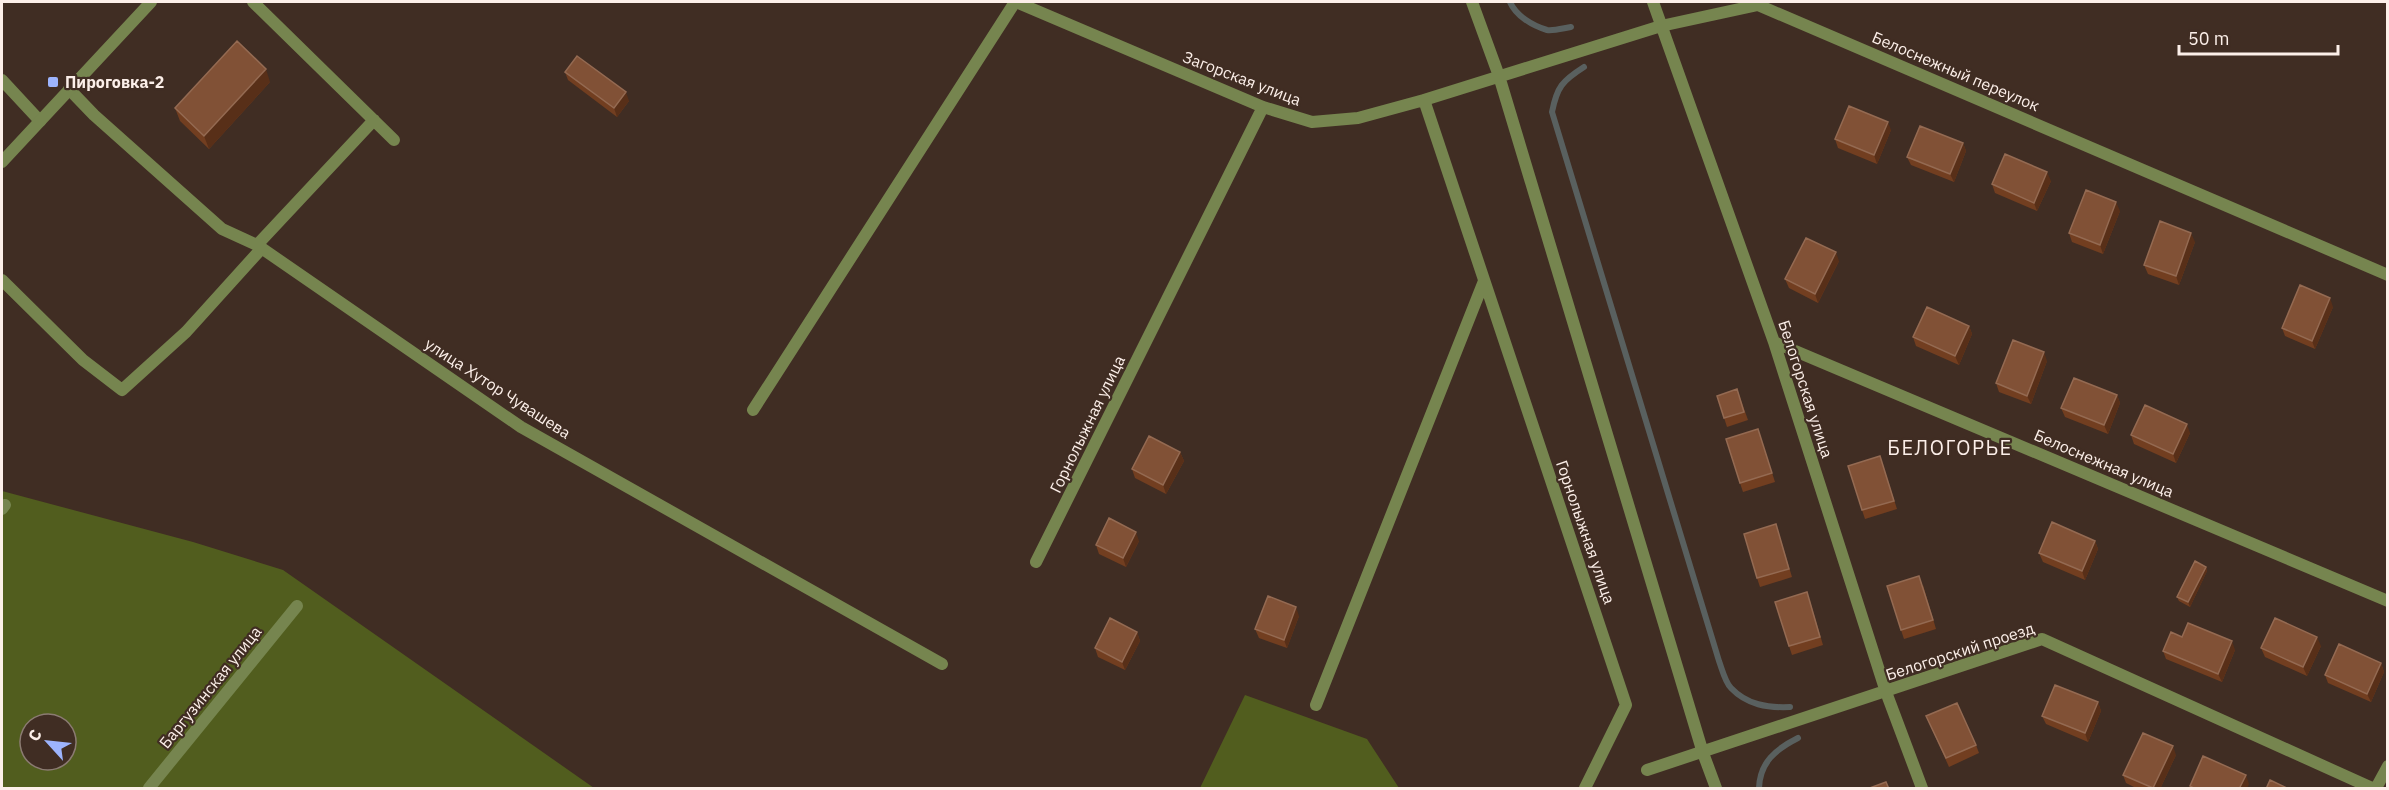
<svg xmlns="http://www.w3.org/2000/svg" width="2389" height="790" viewBox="0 0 2389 790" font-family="'IBM Plex Sans',sans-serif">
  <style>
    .green { fill: #515d1e; fill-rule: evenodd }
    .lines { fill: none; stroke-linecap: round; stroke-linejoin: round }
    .stream { stroke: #59605f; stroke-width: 6 }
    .minor { stroke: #76854f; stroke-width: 12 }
    .tertiary { stroke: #76854f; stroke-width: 12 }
    .wall { fill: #723e20 }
    .shaded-wall { fill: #582f18 }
    .building { fill: #815136; stroke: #946a52; stroke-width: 1.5 }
    .poi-dot { fill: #9db4fd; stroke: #402d23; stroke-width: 2 }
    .labels { text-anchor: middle; stroke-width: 4.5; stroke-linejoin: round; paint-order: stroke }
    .street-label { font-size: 16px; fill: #fcefe9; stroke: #402d23 }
    .poi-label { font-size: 16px; font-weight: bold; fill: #fcefe9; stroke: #402d23; text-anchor: start }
    .quarter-label { font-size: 20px; letter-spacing: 1.5px; fill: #fcefe9; stroke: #402d23 }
  </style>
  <rect width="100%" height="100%" fill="#402d23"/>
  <path class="green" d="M2 491 193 542 283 570 594 788H2ZM30 724H66V760H30Z
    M1245 695 1367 739 1399 788H1200Z"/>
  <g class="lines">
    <path class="stream" d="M1510 2C1516 16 1533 26 1547 30 1554 31 1564 28 1571 27
      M1584 67C1562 81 1557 87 1552 112L1719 661C1722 669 1725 682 1731 688 1747 705 1768 708 1790 707
      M1759 788C1760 762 1776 749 1798 738"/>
    <path class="minor" d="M253 2 394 140
      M1016 2 1263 107 1312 122 1358 118 1424 100 1661 26 1758 5 2388 275
      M1472 2 1499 76 1703 753 1716 788
      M1653 2 1774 342 1886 692 1922 788
      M2 80 40 121
      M69 89 94 115 222 229 257 245
      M1424 100 1626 705 1585 788
      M374 120 257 245 521 427 942 664
      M2 280 83 360 122 390 186 332 262 248
      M1774 342 2388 601
      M753 410 1015 2
      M2 509 5 505
      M1036 562 1263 107
      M1316 705 1484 281
      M1647 770 2042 639 2372 788
      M149 788 297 606
      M2376 788 2388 766"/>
    <path class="tertiary" d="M2 162 151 2"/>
  </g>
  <path class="wall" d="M565 72 629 101 617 117 568 80Z
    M270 82 209 149 180 121 175 108Z
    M1891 130 1877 164 1838 148 1835 139Z
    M1963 143 1966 151 1954 182 1911 165 1907 157Z
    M2051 181 2037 211 1995 193 1992 184Z
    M2120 211 2103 254 2072 242 2069 233Z
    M2195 242 2179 285 2148 274 2144 265Z
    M1839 261 1818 303 1789 288 1785 279Z
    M2333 307 2315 349 2285 336 2282 328Z
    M1969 326 1972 334 1959 365 1916 346 1913 337Z
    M2047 361 2031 404 1999 392 1996 383Z
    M1737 389 1748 420 1727 427 1717 396Z
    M2117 395 2120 403 2108 434 2065 417 2061 408Z
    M2190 433 2176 463 2134 444 2131 435Z
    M1761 438 1775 482 1743 492 1740 483Z
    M1180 452 1184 461 1166 494 1135 478 1132 469Z
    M1883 465 1897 509 1865 519 1862 510Z
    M1776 524 1792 577 1760 587 1757 578Z
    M1139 541 1126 567 1099 554 1096 545Z
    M2095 541 2098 549 2085 580 2043 562 2039 553Z
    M2206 567 2207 571 2190 607 2179 601 2177 597Z
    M1923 585 1936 629 1904 639 1901 630Z
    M1810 601 1823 645 1792 655 1789 646Z
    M1299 616 1287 648 1259 638 1255 629Z
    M1137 632 1140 641 1125 670 1098 657 1095 648Z
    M2182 637 2235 650 2222 682 2166 659 2163 651Z
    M2321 646 2307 676 2265 657 2261 648Z
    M2381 663 2384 672 2371 702 2328 683 2325 675Z
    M2098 702 2101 711 2088 742 2046 724 2042 716Z
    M1926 716 1976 745 1979 753 1949 767Z
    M2176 755 2160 789H2138L2126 783 2123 775Z"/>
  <path class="shaded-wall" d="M266 69 270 82 209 149 204 136Z
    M626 92 629 101 617 117 614 108Z
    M1888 122 1891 130 1877 164 1874 155Z
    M1963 143 1966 151 1954 182 1950 174Z
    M2047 172 2051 181 2037 211 2034 203Z
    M2116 202 2120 211 2103 254 2100 245Z
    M2191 233 2195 242 2179 285 2176 276Z
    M1836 252 1839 261 1818 303 1815 294Z
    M2330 298 2333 307 2315 349 2312 341Z
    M1969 326 1972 334 1959 365 1955 356Z
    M2044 352 2047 361 2031 404 2027 396Z
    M2117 395 2120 403 2108 434 2104 425Z
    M2187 424 2190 433 2176 463 2173 454Z
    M1180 452 1184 461 1166 494 1163 485Z
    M1136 532 1139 541 1126 567 1123 558Z
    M2095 541 2098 549 2085 580 2082 571Z
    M2206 567 2207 571 2190 607 2188 602Z
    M1296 607 1299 616 1287 648 1284 640Z
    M1137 632 1140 641 1125 670 1122 662Z
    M2317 637 2321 646 2307 676 2303 667Z
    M2232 641 2235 650 2222 682 2218 674Z
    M2381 663 2384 672 2371 702 2367 694Z
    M2098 702 2101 711 2088 742 2085 733Z
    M2173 746 2176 755 2160 789H2153Z
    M2246 775 2249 784 2247 789H2239Z"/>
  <path class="building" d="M237 41 266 69 204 136 175 108Z
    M577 56 626 92 614 108 565 72Z
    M1849 106 1888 122 1874 155 1835 139Z
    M1920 126 1963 143 1950 174 1907 157Z
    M2005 154 2047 172 2034 203 1992 184Z
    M2086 190 2116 202 2100 245 2069 233Z
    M2160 221 2191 233 2176 276 2144 265Z
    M1806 238 1836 252 1815 294 1785 279Z
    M2300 285 2330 298 2312 341 2282 328Z
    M1927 307 1969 326 1955 356 1913 337Z
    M2013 340 2044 352 2027 396 1996 383Z
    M2074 378 2117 395 2104 425 2061 408Z
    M1737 389 1744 412 1724 418 1717 396Z
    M2145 405 2187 424 2173 454 2131 435Z
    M1758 429 1772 473 1740 483 1726 439Z
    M1149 436 1180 452 1163 485 1132 469Z
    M1880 456 1894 501 1862 510 1848 466Z
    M1109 518 1136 532 1123 558 1096 545Z
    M2052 522 2095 541 2082 571 2039 553Z
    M1776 524 1789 569 1757 578 1744 534Z
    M2195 561 2206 567 2188 602 2177 597Z
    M1919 576 1933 620 1901 630 1887 586Z
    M1807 592 1820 637 1789 646 1775 602Z
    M1268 596 1296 607 1284 640 1255 629Z
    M1110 618 1137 632 1122 662 1095 648Z
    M2275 618 2317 637 2303 667 2261 648Z
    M2188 623 2232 641 2218 674 2163 651 2171 632 2182 637Z
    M2339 644 2381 663 2367 694 2325 675Z
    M2055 685 2098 702 2085 733 2042 716Z
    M1957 703 1976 745 1946 758 1926 716Z
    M2143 733 2173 746 2153 788 2123 775Z
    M2203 756 2246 775 2239 789H2195L2190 786Z
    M2270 780 2289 789H2266Z
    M1886 782 1889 789H1867Z"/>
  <rect class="poi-dot" x="47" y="76" width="12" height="12" rx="3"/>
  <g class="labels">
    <g class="street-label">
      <text transform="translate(1956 71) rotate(23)" y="6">Белоснежный переулок</text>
      <text transform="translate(1242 78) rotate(21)" y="6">Загорская улица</text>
      <text transform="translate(498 388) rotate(33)" y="6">улица Хутор Чувашева</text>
      <text transform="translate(1806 389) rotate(72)" y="6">Белогорская улица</text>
      <text transform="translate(1087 424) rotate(-64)" y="6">Горнолыжная улица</text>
      <text transform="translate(2104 463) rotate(23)" y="6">Белоснежная улица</text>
      <text transform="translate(1586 532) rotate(71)" y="6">Горнолыжная улица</text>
      <text transform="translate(1960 651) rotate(-18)" y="6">Белогорский проезд</text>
      <text transform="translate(210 687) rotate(-51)" y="6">Баргузинская улица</text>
    </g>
    <g class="poi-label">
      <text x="65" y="88">Пироговка-2</text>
    </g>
    <g class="quarter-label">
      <text x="1950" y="455">БЕЛОГОРЬЕ</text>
    </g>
  </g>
  <rect width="2389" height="790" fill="none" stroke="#fcefe9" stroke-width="6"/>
  <g transform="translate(48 742) rotate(297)"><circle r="28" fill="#402d23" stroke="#8b7b72" stroke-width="1.5"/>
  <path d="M0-4.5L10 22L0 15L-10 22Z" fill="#9db4fd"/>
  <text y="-9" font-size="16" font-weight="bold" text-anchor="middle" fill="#fcefe9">С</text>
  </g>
  <path d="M2179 45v9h159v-9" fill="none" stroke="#fcefe9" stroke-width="3"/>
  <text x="2188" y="45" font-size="18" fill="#fcefe9" stroke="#402d23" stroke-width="4.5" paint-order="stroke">50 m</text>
</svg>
